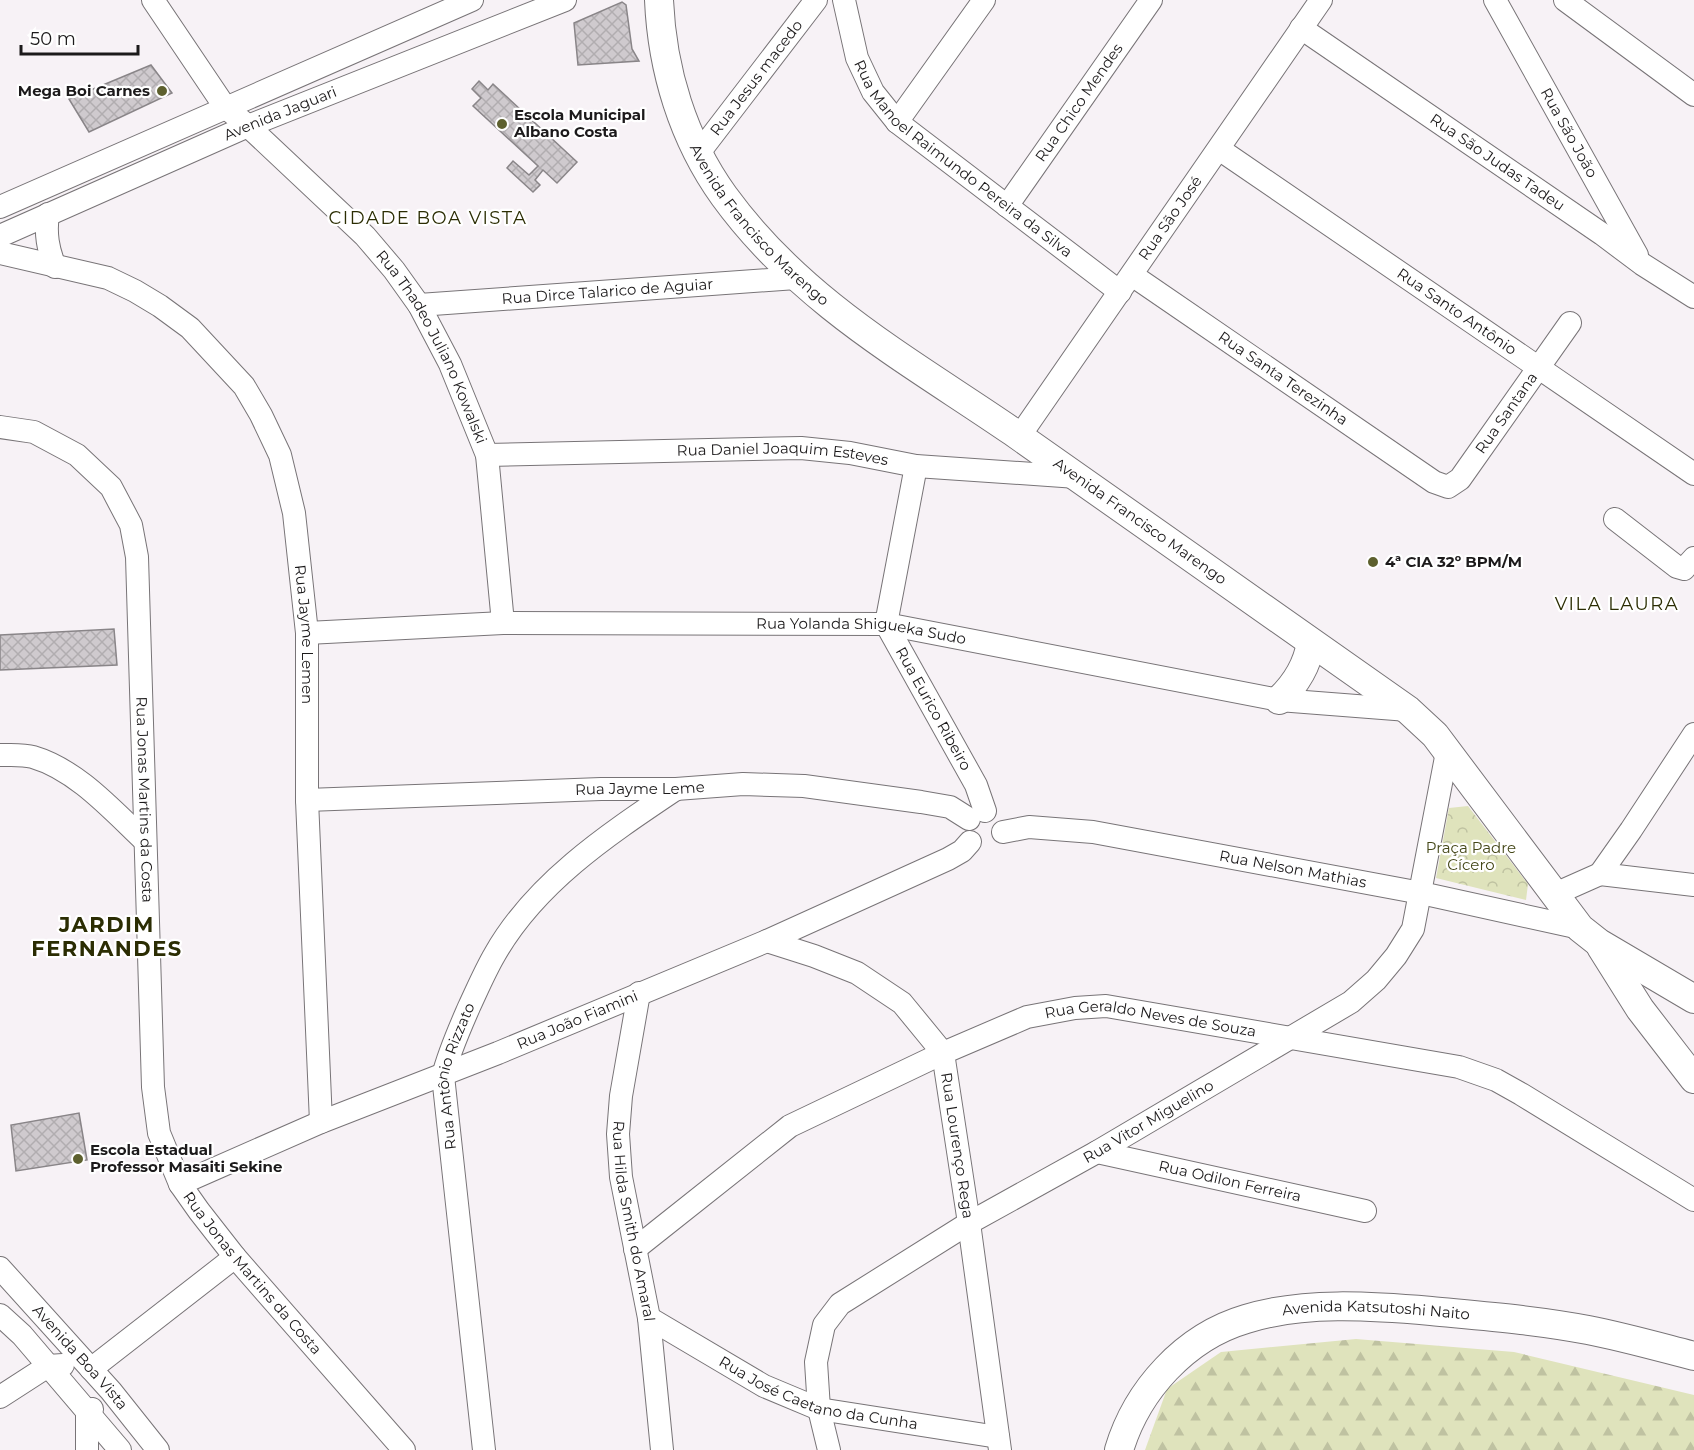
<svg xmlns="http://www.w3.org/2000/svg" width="1694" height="1450" viewBox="0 0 1694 1450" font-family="Montserrat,sans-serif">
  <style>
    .forest { fill: url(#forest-firs) }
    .park { fill: url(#park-crowns) }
    .building { fill: url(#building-cross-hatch); stroke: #898588; stroke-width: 1.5 }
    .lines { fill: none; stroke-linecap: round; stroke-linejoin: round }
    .minor-casing { stroke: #787477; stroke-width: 24 }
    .major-casing { stroke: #787477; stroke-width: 30 }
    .minor { stroke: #fff; stroke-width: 22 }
    .major { stroke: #fff; stroke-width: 28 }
    .poi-dot { fill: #5d602e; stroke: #fff; stroke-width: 2 }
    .labels { text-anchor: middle; stroke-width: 4.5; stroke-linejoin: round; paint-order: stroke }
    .street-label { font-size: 15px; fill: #1c1a1b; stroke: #fff }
    .poi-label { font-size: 15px; font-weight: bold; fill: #1c1a1b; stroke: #fff; text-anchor: start }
    .park-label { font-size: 15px; fill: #444717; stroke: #fff }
    .quarter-label { font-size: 18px; letter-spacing: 1.5px; fill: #2b2d03; stroke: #fff }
    .district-label { font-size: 21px; font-weight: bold; letter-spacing: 1.5px; fill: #2b2d03; stroke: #fff }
  </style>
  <defs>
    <pattern id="forest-firs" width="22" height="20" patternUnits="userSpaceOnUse" patternTransform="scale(1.5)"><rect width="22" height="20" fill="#dfe3bc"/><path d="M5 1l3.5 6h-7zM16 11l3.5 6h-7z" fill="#bfc2a1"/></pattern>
    <pattern id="park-crowns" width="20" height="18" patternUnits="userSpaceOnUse" patternTransform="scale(1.5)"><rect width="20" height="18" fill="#dfe3bc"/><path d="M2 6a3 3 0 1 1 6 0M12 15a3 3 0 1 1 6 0" fill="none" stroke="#bfc2a1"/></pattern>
    <pattern id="building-cross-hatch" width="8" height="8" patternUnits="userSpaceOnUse" patternTransform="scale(1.5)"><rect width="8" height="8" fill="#cfcace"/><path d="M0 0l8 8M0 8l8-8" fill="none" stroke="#b1adb0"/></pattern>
  </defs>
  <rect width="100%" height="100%" fill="#f7f2f6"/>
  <path class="forest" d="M1356 1339 1514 1352 1694 1395V1450H1145L1167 1389 1221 1352Z"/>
  <path class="park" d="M1468 806 1528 884 1526 900 1436 878 1449 808Z"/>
  <path class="building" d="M622 2 626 5 632 49 639 61 578 65 574 23Z
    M151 65 172 93 89 132 69 99Z
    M479 81 488 90 493 84 577 162 557 183 543 170 535 180 540 185 533 192 507 168 513 161 529 175 538 166 473 106 481 98 472 89Z
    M114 629 117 665 0 670V635Z
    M79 1113 87 1160 16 1171 11 1125Z"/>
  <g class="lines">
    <g class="minor-casing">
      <g id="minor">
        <path id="s1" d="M153 0 225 107 248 126 365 236 394 270 419 305 450 364 487 455 503 623"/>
        <path id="s2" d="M844 0 857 58 873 92 897 122 1120 292"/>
        <path id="s3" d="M1495 0 1637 255"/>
        <path d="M1565 0 1694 95"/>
        <path id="s4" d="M1301 28 1602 234 1642 264 1694 297"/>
        <path d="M897 122 984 0"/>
        <path id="s5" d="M1219 149 1694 474"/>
        <path id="s6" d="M698 154 816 0"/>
        <path id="s7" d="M1007 206 1151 0"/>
        <path d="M0 207 472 0"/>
        <path d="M48 214C45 234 48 249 55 267"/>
        <path id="s8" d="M0 236 248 126 565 0"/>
        <path id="s9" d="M0 253 108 278 135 291 160 306 190 328 244 386 261 415 280 455 294 513 307 633V800L321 1122"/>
        <path id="s10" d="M1132 275 1434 482 1448 487 1460 479 1570 323"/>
        <path id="s11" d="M419 305 796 278"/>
        <path id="s12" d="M0 427 34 432 77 455 111 487 131 525 137 557 153 1087 159 1133 180 1184 199 1211 235 1257 404 1450"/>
        <path id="s13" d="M1019 437 1321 0"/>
        <path id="s14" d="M487 455 801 448 850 453 916 466 1077 477"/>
        <path id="s15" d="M916 466 886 624 976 785 985 811"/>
        <path d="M1615 519 1677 567 1684 569 1694 558"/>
        <path id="s16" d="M307 633 503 623 886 624 1279 700 1408 710"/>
        <path d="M0 755C10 755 23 754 33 757 77 770 112 810 145 841"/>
        <path id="s17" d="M307 800 601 789H676L743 784 804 786 921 802 950 807 969 819"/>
        <path id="s18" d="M1003 832 1029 827 1093 832 1421 893 1580 928"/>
        <path d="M1600 874 1694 885"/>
        <path d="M1555 894 1600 874 1631 830 1694 734"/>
        <path id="s19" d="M767 941 814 956 857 973 902 1003 943 1053 969 1223 1000 1450"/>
        <path id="s20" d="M639 993 621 1096 618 1134 621 1177 649 1318 662 1450"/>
        <path id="s21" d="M1097 1152 1365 1211"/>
        <path id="s22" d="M180 1184 321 1122 498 1053 767 941 948 859 962 851 970 842"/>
        <path id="s23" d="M635 1249 790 1126 943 1053 1027 1017 1075 1008 1106 1006 1459 1067 1496 1080 1521 1094 1694 1200"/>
        <path id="s24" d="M0 1268 111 1391 158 1450"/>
        <path d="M0 1315 22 1335 120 1450"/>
        <path id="s25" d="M649 1318 764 1386 819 1409 998 1437"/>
        <path d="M91 1369 235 1257"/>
        <path d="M0 1397 48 1366 63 1365"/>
        <path d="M87 1450V1413L92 1409"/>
        <path id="s26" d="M484 1450 443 1076C449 1052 459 1030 469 1007 477 990 485 971 495 954 536 882 609 834 676 789"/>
        <path id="s27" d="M829 1450 819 1409 816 1362 824 1325 840 1304 969 1223 1097 1152 1351 1002 1376 980 1396 956 1413 929 1447 752"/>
      </g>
    </g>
    <g class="major-casing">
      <g id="major">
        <path id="s28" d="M659 0C662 70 683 139 724 196 801 302 908 360 1013 432 1145 524 1276 618 1408 710L1435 735 1580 928 1599 943 1694 999"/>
        <path d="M1279 700C1296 684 1307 666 1311 643"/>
        <path d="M1601 947 1640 1009 1694 1079"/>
        <path id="s29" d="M1119 1450C1137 1390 1185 1337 1246 1319 1303 1301 1372 1306 1431 1311 1483 1316 1536 1320 1588 1330 1624 1337 1659 1347 1694 1356"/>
      </g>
    </g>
    <use href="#minor" class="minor"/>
    <use href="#major" class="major"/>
  </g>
  <g class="poi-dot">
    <circle cx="162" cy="91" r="6"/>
    <circle cx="502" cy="124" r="6"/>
    <circle cx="1373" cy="562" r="6"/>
    <circle cx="78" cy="1159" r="6"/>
  </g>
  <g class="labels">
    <g class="street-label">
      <text dy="5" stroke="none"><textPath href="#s6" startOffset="96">Rua Jesus macedo</textPath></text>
      <text dy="5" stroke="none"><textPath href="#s7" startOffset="126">Rua Chico Mendes</textPath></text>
      <text dy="5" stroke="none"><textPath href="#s8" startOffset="306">Avenida Jaguari</textPath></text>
      <text dy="5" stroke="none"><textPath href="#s3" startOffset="152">Rua São João</textPath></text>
      <text dy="5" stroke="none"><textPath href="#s2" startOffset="208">Rua Manoel Raimundo Pereira da Silva</textPath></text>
      <text dy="5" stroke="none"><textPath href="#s4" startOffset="238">Rua São Judas Tadeu</textPath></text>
      <text dy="5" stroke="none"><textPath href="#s13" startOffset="266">Rua São José</textPath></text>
      <text dy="5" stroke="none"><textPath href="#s28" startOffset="254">Avenida Francisco Marengo</textPath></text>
      <text dy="5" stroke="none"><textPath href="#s11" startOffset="189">Rua Dirce Talarico de Aguiar</textPath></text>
      <text dy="5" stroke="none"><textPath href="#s5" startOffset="288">Rua Santo Antônio</textPath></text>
      <text dy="5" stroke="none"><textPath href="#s1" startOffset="450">Rua Thadeo Juliano Kowalski</textPath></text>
      <text dy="5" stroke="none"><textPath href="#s10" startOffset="183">Rua Santa Terezinha</textPath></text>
      <text dy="5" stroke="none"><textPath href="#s10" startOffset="476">Rua Santana</textPath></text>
      <text dy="5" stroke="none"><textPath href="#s14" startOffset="296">Rua Daniel Joaquim Esteves</textPath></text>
      <text dy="5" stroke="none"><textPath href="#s28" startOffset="740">Avenida Francisco Marengo</textPath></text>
      <text dy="5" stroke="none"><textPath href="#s16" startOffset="555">Rua Yolanda Shigueka Sudo</textPath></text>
      <text dy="5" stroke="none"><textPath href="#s9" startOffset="546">Rua Jayme Lemen</textPath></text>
      <text dy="5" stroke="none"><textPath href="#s15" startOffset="258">Rua Eurico Ribeiro</textPath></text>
      <text dy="5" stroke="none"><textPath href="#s17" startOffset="333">Rua Jayme Leme</textPath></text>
      <text dy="5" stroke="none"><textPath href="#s12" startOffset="448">Rua Jonas Martins da Costa</textPath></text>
      <text dy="5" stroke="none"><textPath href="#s18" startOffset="294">Rua Nelson Mathias</textPath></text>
      <text dy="5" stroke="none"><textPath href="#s22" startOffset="430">Rua João Fiamini</textPath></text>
      <text dy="5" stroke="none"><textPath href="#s23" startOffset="584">Rua Geraldo Neves de Souza</textPath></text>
      <text dy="5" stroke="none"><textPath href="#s26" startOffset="378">Rua Antônio Rizzato</textPath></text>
      <text dy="5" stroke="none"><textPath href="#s27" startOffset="512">Rua Vitor Miguelino</textPath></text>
      <text dy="5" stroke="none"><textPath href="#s19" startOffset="308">Rua Lourenço Rega</textPath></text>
      <text dy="5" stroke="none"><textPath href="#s21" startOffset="136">Rua Odilon Ferreira</textPath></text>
      <text dy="5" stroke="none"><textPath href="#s20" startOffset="231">Rua Hilda Smith do Amaral</textPath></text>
      <text dy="5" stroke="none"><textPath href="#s12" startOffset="952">Rua Jonas Martins da Costa</textPath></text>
      <text dy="5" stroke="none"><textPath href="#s29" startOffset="321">Avenida Katsutoshi Naito</textPath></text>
      <text dy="5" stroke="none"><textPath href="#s24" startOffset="120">Avenida Boa Vista</textPath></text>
      <text dy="5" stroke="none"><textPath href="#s25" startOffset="188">Rua José Caetano da Cunha</textPath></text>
    </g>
    <g class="poi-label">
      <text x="150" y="96" text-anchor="end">Mega Boi Carnes</text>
      <text x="514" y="120">Escola Municipal<tspan x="514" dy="17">Albano Costa</tspan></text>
      <text x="1385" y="567">4ª CIA 32º BPM/M</text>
      <text x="90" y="1155">Escola Estadual<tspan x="90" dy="17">Professor Masaiti Sekine</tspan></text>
    </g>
    <g class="park-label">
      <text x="1471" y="853">Praça Padre<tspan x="1471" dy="17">Cícero</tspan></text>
    </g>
    <g class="quarter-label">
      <text x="428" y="224">CIDADE BOA VISTA</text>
      <text x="1617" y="610">VILA LAURA</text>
    </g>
    <g class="district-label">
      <text x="107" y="932">JARDIM<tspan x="107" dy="24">FERNANDES</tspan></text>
    </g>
  </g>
  <path d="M21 45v9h117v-9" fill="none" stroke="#1c1a1b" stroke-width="3"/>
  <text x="30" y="45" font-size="18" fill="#1c1a1b" stroke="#ffffff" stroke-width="4.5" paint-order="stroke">50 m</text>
</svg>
